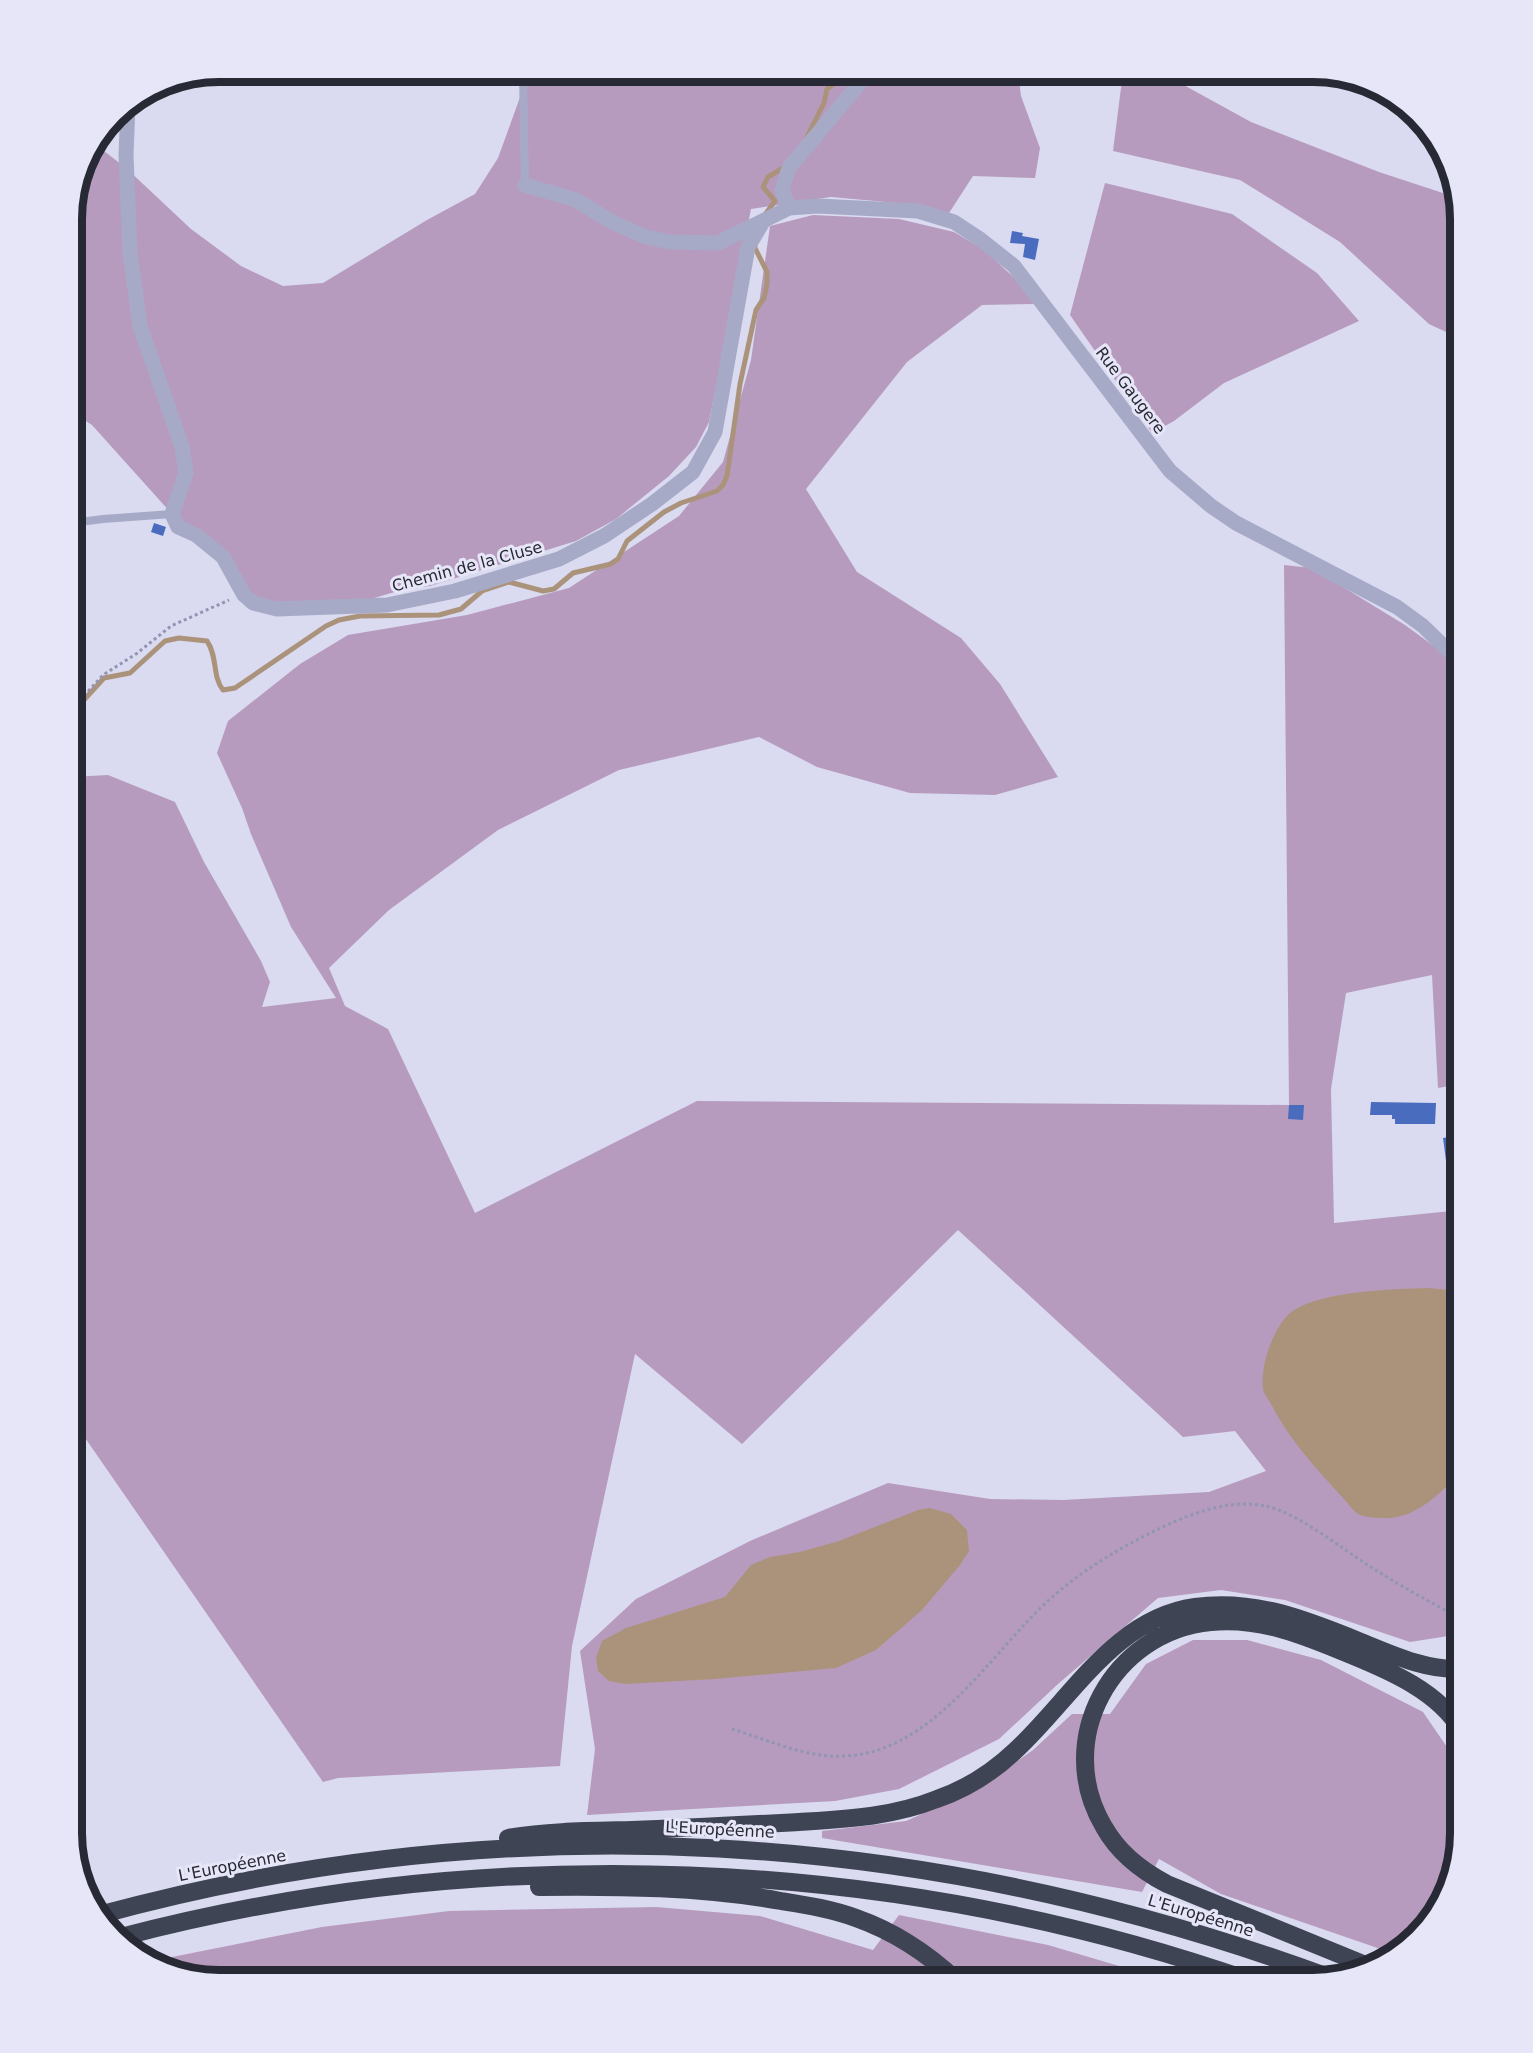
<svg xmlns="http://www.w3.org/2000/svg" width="1533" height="2053" viewBox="0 0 1533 2053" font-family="'DejaVu Sans',sans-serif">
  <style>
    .green { fill: #b79bbe }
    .water { fill: #ab937b }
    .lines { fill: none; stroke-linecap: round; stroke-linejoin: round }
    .stream { stroke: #ab937b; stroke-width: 5 }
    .building { fill: #4a6cbe }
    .path { stroke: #9195b3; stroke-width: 3; stroke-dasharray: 3 3; stroke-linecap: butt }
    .service { stroke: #a7aac7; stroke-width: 8 }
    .minor { stroke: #a7aac7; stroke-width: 15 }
    .motorway { stroke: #3f4454; stroke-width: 18 }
    .labels { text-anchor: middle; stroke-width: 6; stroke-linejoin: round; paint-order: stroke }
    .street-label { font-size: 16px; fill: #272a34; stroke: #e6e6f8 }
    .rim { fill: none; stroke: #272a34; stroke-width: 8 }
  </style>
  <rect width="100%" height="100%" fill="#dadaf0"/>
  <path class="green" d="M523 72H1018L1021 96 1040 148 1035 178 973 176 949 213 897 203 831 197 751 209 709 422 696 447 669 476 616 519 576 541 430 586 398 591 344 607 253 603 223 557 172 514 92 425 72 412V209L87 154 95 144 126 168 191 229 241 266 283 286 323 283 427 220 475 194 498 158 523 89Z
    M1123 72H1160L1251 122 1379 172 1455 197 1461 219V339L1429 324 1340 242 1240 180 1113 151Z
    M1105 183 1232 214 1317 273 1359 321 1224 383 1174 421 1152 433 1070 315Z
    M813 215 899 219 954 232 983 249 1022 285 1036 304 982 305 907 362 806 489 857 572 961 638 1000 684 1058 777 995 795 910 793 817 767 759 737 619 770 498 830 389 910 329 968 345 1006 388 1029 475 1213 697 1101 1289 1105 1284 565 1312 568 1405 625 1453 660 1461 672V1084L1438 1088 1432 975 1346 993 1331 1089 1334 1223 1461 1210V1634L1410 1642 1285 1600 1221 1590 1158 1598 1058 1684 999 1739 899 1789 835 1801 587 1815 595 1749 580 1651 636 1599 750 1541 888 1483 990 1499 1063 1500 1209 1492 1266 1471 1235 1431 1183 1437 958 1230 742 1444 635 1354 572 1646 560 1766 338 1778 323 1782 72 1419V777L108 775 175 802 204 862 261 961 270 982 262 1007 336 998 291 927 251 834 242 808 217 753 228 721 300 664 348 635 467 615 569 588 679 516 723 462 751 360 770 226Z
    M1193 1640H1247L1321 1660 1423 1712 1449 1750 1461 1772V1834L1441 1908 1395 1954 1221 1894 1159 1859 1142 1892 822 1838V1831L906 1821 978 1789 1033 1750 1072 1714H1110L1146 1664Z
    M656 1907 760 1916 873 1950 899 1915 1048 1945 1170 1981H210L147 1962 322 1927 449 1911Z"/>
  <path class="water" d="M1428 1288 1461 1291V1472C1440 1494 1413 1521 1381 1518 1375 1518 1364 1517 1358 1514 1353 1511 1347 1502 1343 1498 1316 1469 1289 1439 1271 1404 1268 1399 1263 1393 1263 1388 1260 1366 1274 1323 1294 1310 1324 1291 1392 1289 1428 1288Z
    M930 1508 951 1514 967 1530 969 1551 960 1565 922 1610 876 1650 836 1668 715 1679 625 1684 609 1681 598 1671 596 1658 602 1641 626 1628 725 1597 751 1565 770 1557 800 1552 839 1541 918 1510Z"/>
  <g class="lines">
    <path class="stream" d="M807 137 824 103 827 89 836 82 859 72
      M764 216 775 201 763 187 768 177 786 166
      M72 713 104 678 130 673 165 641 179 638 207 641C218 657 212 676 223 690L235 688 326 626 339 620 360 616 439 615 461 609 482 591 509 582 543 591 554 589 573 573 611 564 618 559 627 541 664 512 681 503 717 491 723 485 727 476 740 384 756 310 764 298 767 284V272L755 248V243"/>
  </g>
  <path class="building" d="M1012 231 1023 233 1022 236 1039 239 1035 260 1023 257 1025 244 1010 243Z
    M154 523 166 527 163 536 151 532Z
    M1371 1102 1436 1103 1435 1124H1395V1119H1392V1115H1370Z
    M1289 1105H1304L1303 1120 1288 1119Z
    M1461 1135V1205L1452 1206 1443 1138Z"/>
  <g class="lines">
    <path class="path" d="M72 709 103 675 136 654 171 626 229 600
      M732 1729C768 1740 809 1759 846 1756 935 1751 991 1652 1050 1599 1086 1567 1126 1544 1169 1524 1199 1511 1232 1499 1265 1506 1297 1512 1342 1549 1371 1567 1400 1586 1431 1602 1461 1619"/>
    <path class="service" d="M523 72 525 185
      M72 523 103 519 172 514"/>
    <path class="minor" d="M128 105 126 155 130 253 140 326 182 447 186 473 172 514 178 527 196 535 223 557 244 595 253 603 277 609 387 605 455 591 559 559 604 536 652 504 693 472 715 432 748 247 763 222
      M525 185 576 200 612 222 646 237 669 242 718 243 789 208 818 206 918 211 954 222 980 239 1014 266 1170 471 1211 506 1236 523 1397 607 1423 626 1461 663
      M789 208 782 190 789 168 869 72"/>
    <path class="motorway" d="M508 1838C549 1831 590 1831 632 1830 688 1828 743 1825 799 1822 846 1819 892 1817 937 1799 966 1789 994 1771 1016 1750 1071 1699 1115 1618 1195 1607 1258 1598 1314 1623 1371 1646 1400 1658 1429 1670 1461 1669
      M539 1887C619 1886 701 1887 781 1901 806 1905 832 1909 856 1918 893 1931 928 1954 957 1981
      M99 1915C512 1802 929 1830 1328 1977
      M121 1937C491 1840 889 1855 1251 1981
      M1368 1966 1167 1884C1142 1871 1118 1852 1104 1827 1052 1740 1113 1631 1211 1622 1260 1617 1306 1636 1351 1655 1390 1671 1439 1692 1461 1730"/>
  </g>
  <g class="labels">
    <g class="street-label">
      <text transform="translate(1131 390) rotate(53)" y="6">Rue Gaugere</text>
      <text transform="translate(467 566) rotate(-15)" y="6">Chemin de la Cluse</text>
      <text transform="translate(720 1829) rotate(3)" y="6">L'Européenne</text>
      <text transform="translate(232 1865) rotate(-11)" y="6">L'Européenne</text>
      <text transform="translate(1201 1915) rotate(17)" y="6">L'Européenne</text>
    </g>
  </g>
  <path d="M0 0H1533V2053H0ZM219 82H1313A137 137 0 0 1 1450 219V1833A137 137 0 0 1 1313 1970H219A137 137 0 0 1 82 1833V219A137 137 0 0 1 219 82Z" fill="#e6e6f8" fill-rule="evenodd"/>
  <path class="rim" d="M219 82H1313A137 137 0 0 1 1450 219V1833A137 137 0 0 1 1313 1970H219A137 137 0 0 1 82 1833V219A137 137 0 0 1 219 82Z"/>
</svg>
